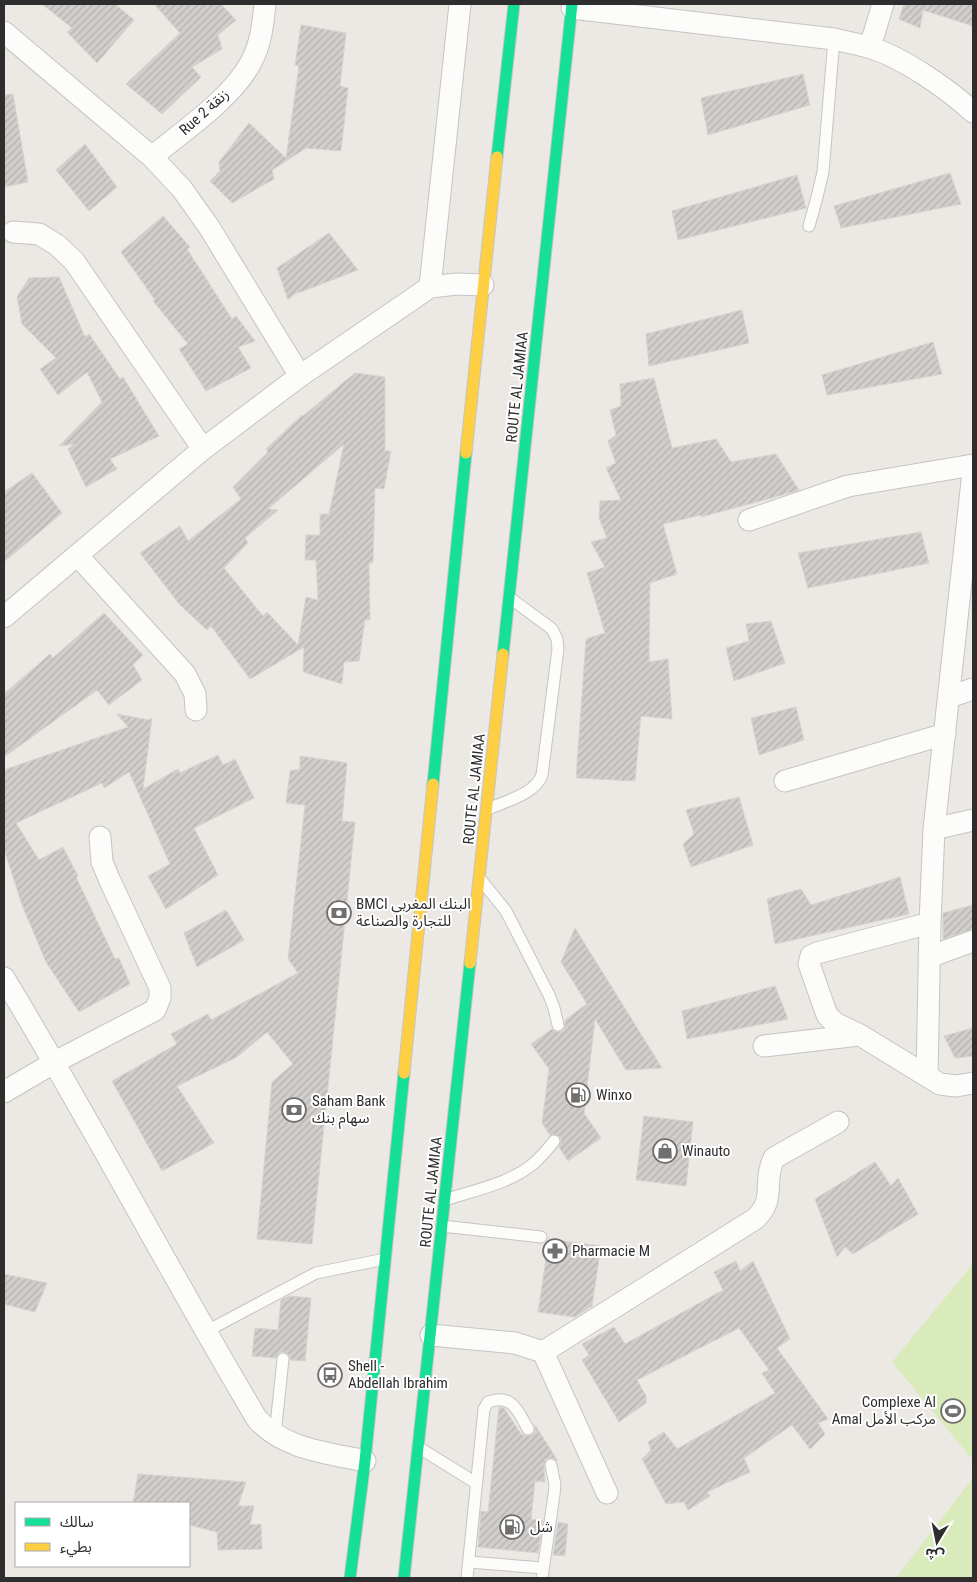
<svg xmlns="http://www.w3.org/2000/svg" width="977" height="1582" viewBox="0 0 977 1582" font-family="'Roboto Condensed','Noto Sans Arabic',sans-serif">
  <style>
    .pitch { fill: #d9eabb }
    .building { fill: url(#building-hatch); stroke: #d7d4d0; fill-rule: evenodd }
    .lines { fill: none; stroke-linecap: round; stroke-linejoin: round }
    .lane-casing { stroke: #c5c4c5; stroke-width: 13 }
    .street-casing { stroke: #c5c4c5; stroke-width: 23 }
    .fast-casing { stroke: #c6c5c4; stroke-width: 13 }
    .slow-casing { stroke: #c6c5c4; stroke-width: 13 }
    .lane { stroke: #fcfcfb; stroke-width: 11 }
    .street { stroke: #fcfcfb; stroke-width: 21 }
    .fast { stroke: #16e098; stroke-width: 11 }
    .slow { stroke: #ffcf43; stroke-width: 11 }
    .labels { text-anchor: middle; stroke-width: 4; stroke-linejoin: round; paint-order: stroke }
    .street-label { font-size: 15px; fill: #2e2e2e; stroke: #fff }
    .poi-label { font-size: 15px; fill: #2e2e2e; stroke: #fff; text-anchor: start }
  </style>
  <defs>
    <pattern id="building-hatch" width="6" height="6" patternUnits="userSpaceOnUse" patternTransform="scale(1.25)"><rect width="6" height="6" fill="#d1cecb"/><path d="M-1 1l2-2M0 6l6-6M5 7l2-2" fill="none" stroke="#b4b1af"/></pattern>
  </defs>
  <rect width="100%" height="100%" fill="#ece8e4"/>
  <path class="pitch" d="M973 1264V1460L892 1362Z
    M973 1478V1578H896L902 1570Z"/>
  <path class="building" d="M42 4H115L134 20 97 63 67 32 72 28Z
    M154 4H221L236 20 218 35 222 49 192 67 201 77 162 114 126 84 180 33Z
    M904 4H973V26L923 10 920 28 899 19Z
    M301 25 346 33 340 86 348 88 341 151 306 148 272 170 274 179 232 203 210 181 220 171 219 162 249 123 286 158 299 66 295 65Z
    M803 74 810 105 708 135 701 98Z
    M13 94 28 182 4 187V95Z
    M85 144 117 187 89 211 56 170Z
    M950 173 961 204 841 228 834 206Z
    M797 175 806 208 678 240 672 211Z
    M163 216 190 247 187 249 232 319 236 316 255 341 238 347 251 368 206 391 179 349 188 344 153 301 155 300 121 252Z
    M329 233 358 270 298 293 297 292 288 300 277 268Z
    M59 277 85 337 89 334 120 379 123 377 159 436 110 459 117 469 86 487 68 449 75 444 59 446 102 402 87 372 58 395 40 369 56 358 22 324 17 297 29 278Z
    M742 310 749 343 649 366 646 334Z
    M933 342 942 374 827 395 822 375Z
    M355 373 385 377V451H391L384 489 375 488 373 563H369L370 620H365L359 661 344 662 342 684 303 672 304 647 250 679 211 626 207 630 180 605 140 553 180 526 188 541 241 499 233 487 268 452 266 449 302 415 303 416ZM344 444 329 514H320V535H306L305 560H316L318 600 306 597 298 645 267 612 263 616 224 568 248 543 245 538 278 510 268 509Z
    M654 378 672 448 716 439 731 462 776 454 799 490 779 496 701 517V515L663 524 677 574 650 583 649 662 668 659 672 719 641 716 635 781 576 778 586 639 605 633 587 573 605 567 591 542 607 538 599 518 600 501 621 500 606 468 616 463 608 441 616 435 610 410 621 406 620 384Z
    M32 473 62 513 4 562V492Z
    M921 532 929 563 808 588 798 553Z
    M104 613 143 655 133 665 142 680 109 705 97 690 4 757V694L50 654 53 658Z
    M771 621 785 663 734 681 726 648 749 641 746 624Z
    M796 707 804 740 759 755 751 718Z
    M117 714 149 720 152 718 143 789 178 769 180 773 218 755 223 765 235 759 254 798 194 828 218 875 166 909 148 876 170 864 129 772 104 788 102 783 16 823 39 860 63 847 78 876 76 877 115 959 119 958 130 984 79 1012 46 962 22 905 4 849V770L128 727Z
    M300 756 347 763 342 821 355 822 312 1244 257 1239 272 1082 293 1064 267 1032 237 1057 177 1086 214 1143 162 1171 112 1081 177 1044 171 1034 208 1014 211 1020 298 973 288 959 305 805 286 803 290 771 300 769Z
    M739 797 753 845 691 867 683 844 694 834 686 810Z
    M900 877 909 914 775 944 767 899 801 889 811 905Z
    M973 905V929L943 939V913Z
    M226 910 244 940 197 967 184 933Z
    M575 928 662 1068 626 1070 595 1019 584 1113 601 1138 568 1161 559 1147 561 1142V1138L555 1134 550 1135 542 1123 549 1069 531 1044 552 1029 556 1032 563 1031 565 1027V1020L587 1004 561 962Z
    M775 986 788 1019 687 1039 682 1011Z
    M973 1028V1056L955 1058 944 1036Z
    M644 1116 693 1122 686 1186 636 1180Z
    M875 1162 891 1186 898 1178 918 1214 853 1254 845 1247 837 1257 815 1199Z
    M549 1239 601 1246 592 1306 575 1317 538 1312Z
    M736 1261 740 1271 753 1261 790 1339 777 1348 828 1419 818 1423 825 1434 810 1449 792 1425 744 1458 750 1472 707 1492 710 1496 688 1510 684 1502 666 1504 642 1459 651 1450 648 1442 664 1432 677 1449 775 1393 762 1373 769 1370 739 1328 637 1380 646 1396V1403L619 1422 582 1360 589 1355 582 1344 614 1327 625 1344 723 1290 714 1272Z
    M4 1274 47 1283 35 1312 4 1304Z
    M289 1296 311 1298 305 1361 290 1360V1356L284 1352H280L276 1358 252 1356 255 1328 278 1330 281 1300Z
    M499 1407 504 1408 521 1434 527 1436 532 1435 535 1432V1425L558 1461 553 1458 546 1459 544 1466 545 1482 535 1481 531 1519 543 1521 538 1553 478 1547 481 1511 488 1512Z
    M138 1474 246 1482 238 1506H254L250 1525 261 1524 262 1549 218 1550 217 1532 189 1525V1503H133Z
    M558 1522 568 1524 565 1556 553 1555Z"/>
  <g class="lines">
    <g class="lane-casing">
      <path id="lane" d="M809 226 817 197 823 172 834 39
        M488 809C506 801 535 794 542 775L558 649 557 639 552 629 510 598
        M481 880 506 911 549 995 554 1008 558 1025
        M445 1200C474 1190 509 1184 533 1164 541 1157 548 1149 554 1141
        M442 1226 541 1237
        M205 1332 316 1273 385 1259
        M275 1435 283 1359
        M418 1447 476 1483
        M469 1562 543 1568
        M467 1578 484 1409 488 1402C512 1393 518 1411 528 1429
        M542 1578 554 1495 555 1485 551 1465"/>
    </g>
    <g class="street-casing">
      <path id="street" d="M572 8 834 39C846 42 857 44 868 47 901 56 948 89 973 112
        M4 32 152 157 182 189 209 227 300 376
        M870 47 883 4
        M152 157C183 131 231 99 250 64 261 45 263 24 265 4
        M13 232 39 234 57 245 74 261 203 449
        M430 287 460 4
        M749 520 848 486 973 465
        M77 555 185 674 195 694 196 710
        M4 617 203 449 300 376 430 287 457 284 483 285
        M949 697 973 689
        M785 781 945 734
        M934 829 973 820
        M930 923 817 953 811 956 809 964 827 1015 835 1023 860 1035 940 1084 956 1086 973 1083
        M929 957 973 941
        M4 978C92 1123 170 1273 257 1419 283 1449 328 1453 365 1461
        M764 1046 859 1035
        M927 1076 930 923 934 829 973 472
        M4 1092 55 1062 155 1010 160 998V988L110 881 102 862 100 837
        M431 1335 515 1343 543 1352 755 1219C777 1199 762 1182 774 1158L838 1122
        M543 1352 607 1493"/>
    </g>
    <g class="fast-casing">
      <path id="fast" d="M497 157 514 4
        M503 654 572 4
        M433 784 466 453
        M350 1578 365 1461 404 1073
        M404 1578 470 963"/>
    </g>
    <g class="slow-casing">
      <path id="slow" d="M466 453 497 157
        M470 963 503 654
        M404 1073 433 784"/>
    </g>
    <use href="#lane" class="lane"/>
    <use href="#street" class="street"/>
    <use href="#fast" class="fast"/>
    <use href="#slow" class="slow"/>
  </g>
  <defs>
    <g id="bank-ring" transform="scale(1.25)"><circle r="9.5" fill="#fff" stroke="#706f6e" stroke-width="1.5"/><path d="M-6-4H6V4H-6ZM0-2.3a2.3 2.3 0 1 0 0 4.6a2.3 2.3 0 1 0 0-4.6Z" fill="#706f6e"/></g>
    <g id="fuel-ring" transform="scale(1.25)"><circle r="9.5" fill="#fff" stroke="#706f6e" stroke-width="1.5"/><path d="M-5.5-6h7V0h2V4h1.3V-2.5L3-4.5l.8-.8L6-3V5H2.5V1h-1V6h-7ZM-4.2-4.7v3.2H.2V-4.7Z" fill="#706f6e"/></g>
    <g id="shop-ring" transform="scale(1.25)"><circle r="9.5" fill="#fff" stroke="#706f6e" stroke-width="1.5"/><path d="M-5-2.5h2.3a2.7 3.5 0 0 1 5.4 0H5L5.5 6h-11ZM-1.5-2.5h3a1.5 2.3 0 0 0-3 0Z" fill="#706f6e"/></g>
    <g id="pharmacy-ring" transform="scale(1.25)"><circle r="9.5" fill="#fff" stroke="#706f6e" stroke-width="1.5"/><path d="M-2-6h4v4h4v4h-4v4h-4v-4h-4v-4h4Z" fill="#706f6e"/></g>
    <g id="bus-ring" transform="scale(1.25)"><circle r="9.5" fill="#fff" stroke="#706f6e" stroke-width="1.5"/><path d="M-5-6H5V4H4V6H2V4H-2V6H-4V4H-5ZM-3.5-4V0h7V-4ZM-3.5 1.2v1.5H-2V1.2ZM2 1.2v1.5H3.5V1.2Z" fill="#706f6e"/></g>
    <g id="stadium-ring" transform="scale(1.25)"><circle r="9.5" fill="#fff" stroke="#706f6e" stroke-width="1.5"/><path d="M0-5a6.5 5 0 1 0 0 10a6.5 5 0 1 0 0-10ZM-3.5-1.8h7v3.6h-7Z" fill="#706f6e"/></g>
  </defs>
  <g fill-rule="evenodd">
    <use href="#bank-ring" x="339" y="913"/>
    <use href="#fuel-ring" x="578" y="1095"/>
    <use href="#bank-ring" x="294" y="1110"/>
    <use href="#shop-ring" x="665" y="1151"/>
    <use href="#pharmacy-ring" x="555" y="1251"/>
    <use href="#bus-ring" x="330" y="1375"/>
    <use href="#stadium-ring" x="953" y="1411"/>
    <use href="#fuel-ring" x="512" y="1527"/>
  </g>
  <g class="labels">
    <g class="street-label">
      <text transform="translate(204 112) rotate(-42)" y="5">Rue 2 زنقة</text>
      <text transform="translate(517 387) rotate(-84)" y="5">ROUTE AL JAMIAA</text>
      <text transform="translate(474 789) rotate(-84)" y="5">ROUTE AL JAMIAA</text>
      <text transform="translate(431 1192) rotate(-84)" y="5">ROUTE AL JAMIAA</text>
    </g>
    <g class="poi-label">
      <text x="356" y="909">BMCI البنك المغربي<tspan x="356" dy="17">للتجارة والصناعة</tspan></text>
      <text x="596" y="1100">Winxo</text>
      <text x="312" y="1106">Saham Bank<tspan x="312" dy="17">سهام بنك</tspan></text>
      <text x="682" y="1156">Winauto</text>
      <text x="572" y="1256">Pharmacie M</text>
      <text x="348" y="1371">Shell -<tspan x="348" dy="17">Abdellah Ibrahim</tspan></text>
      <text x="936" y="1407" text-anchor="end">Complexe Al<tspan x="936" dy="17">Amal مركب الأمل</tspan></text>
      <text x="530" y="1532">شل</text>
    </g>
  </g>
  <rect width="977" height="1582" fill="none" stroke="#2e2e2e" stroke-width="10"/>
  <rect x="15" y="1502" width="175" height="65" fill="#ffffff" stroke="#ababab"/>
  <rect x="25" y="1518" width="25" height="8" fill="#16e098" stroke="#ababab"/>
  <text x="60" y="1527" font-size="15" fill="#2e2e2e">سالك</text>
  <rect x="25" y="1543" width="25" height="8" fill="#ffcf43" stroke="#ababab"/>
  <text x="60" y="1552" font-size="15" fill="#2e2e2e">بطيء</text>
  <g transform="translate(937 1542) rotate(190)" stroke="#ffffff" stroke-width="4" paint-order="stroke">
  <path d="M0-4L9 19L0 12L-9 19Z" fill="#2e2e2e"/>
  <text y="-8" font-size="14" font-weight="bold" text-anchor="middle" fill="#2e2e2e">ش</text>
  </g>
</svg>
